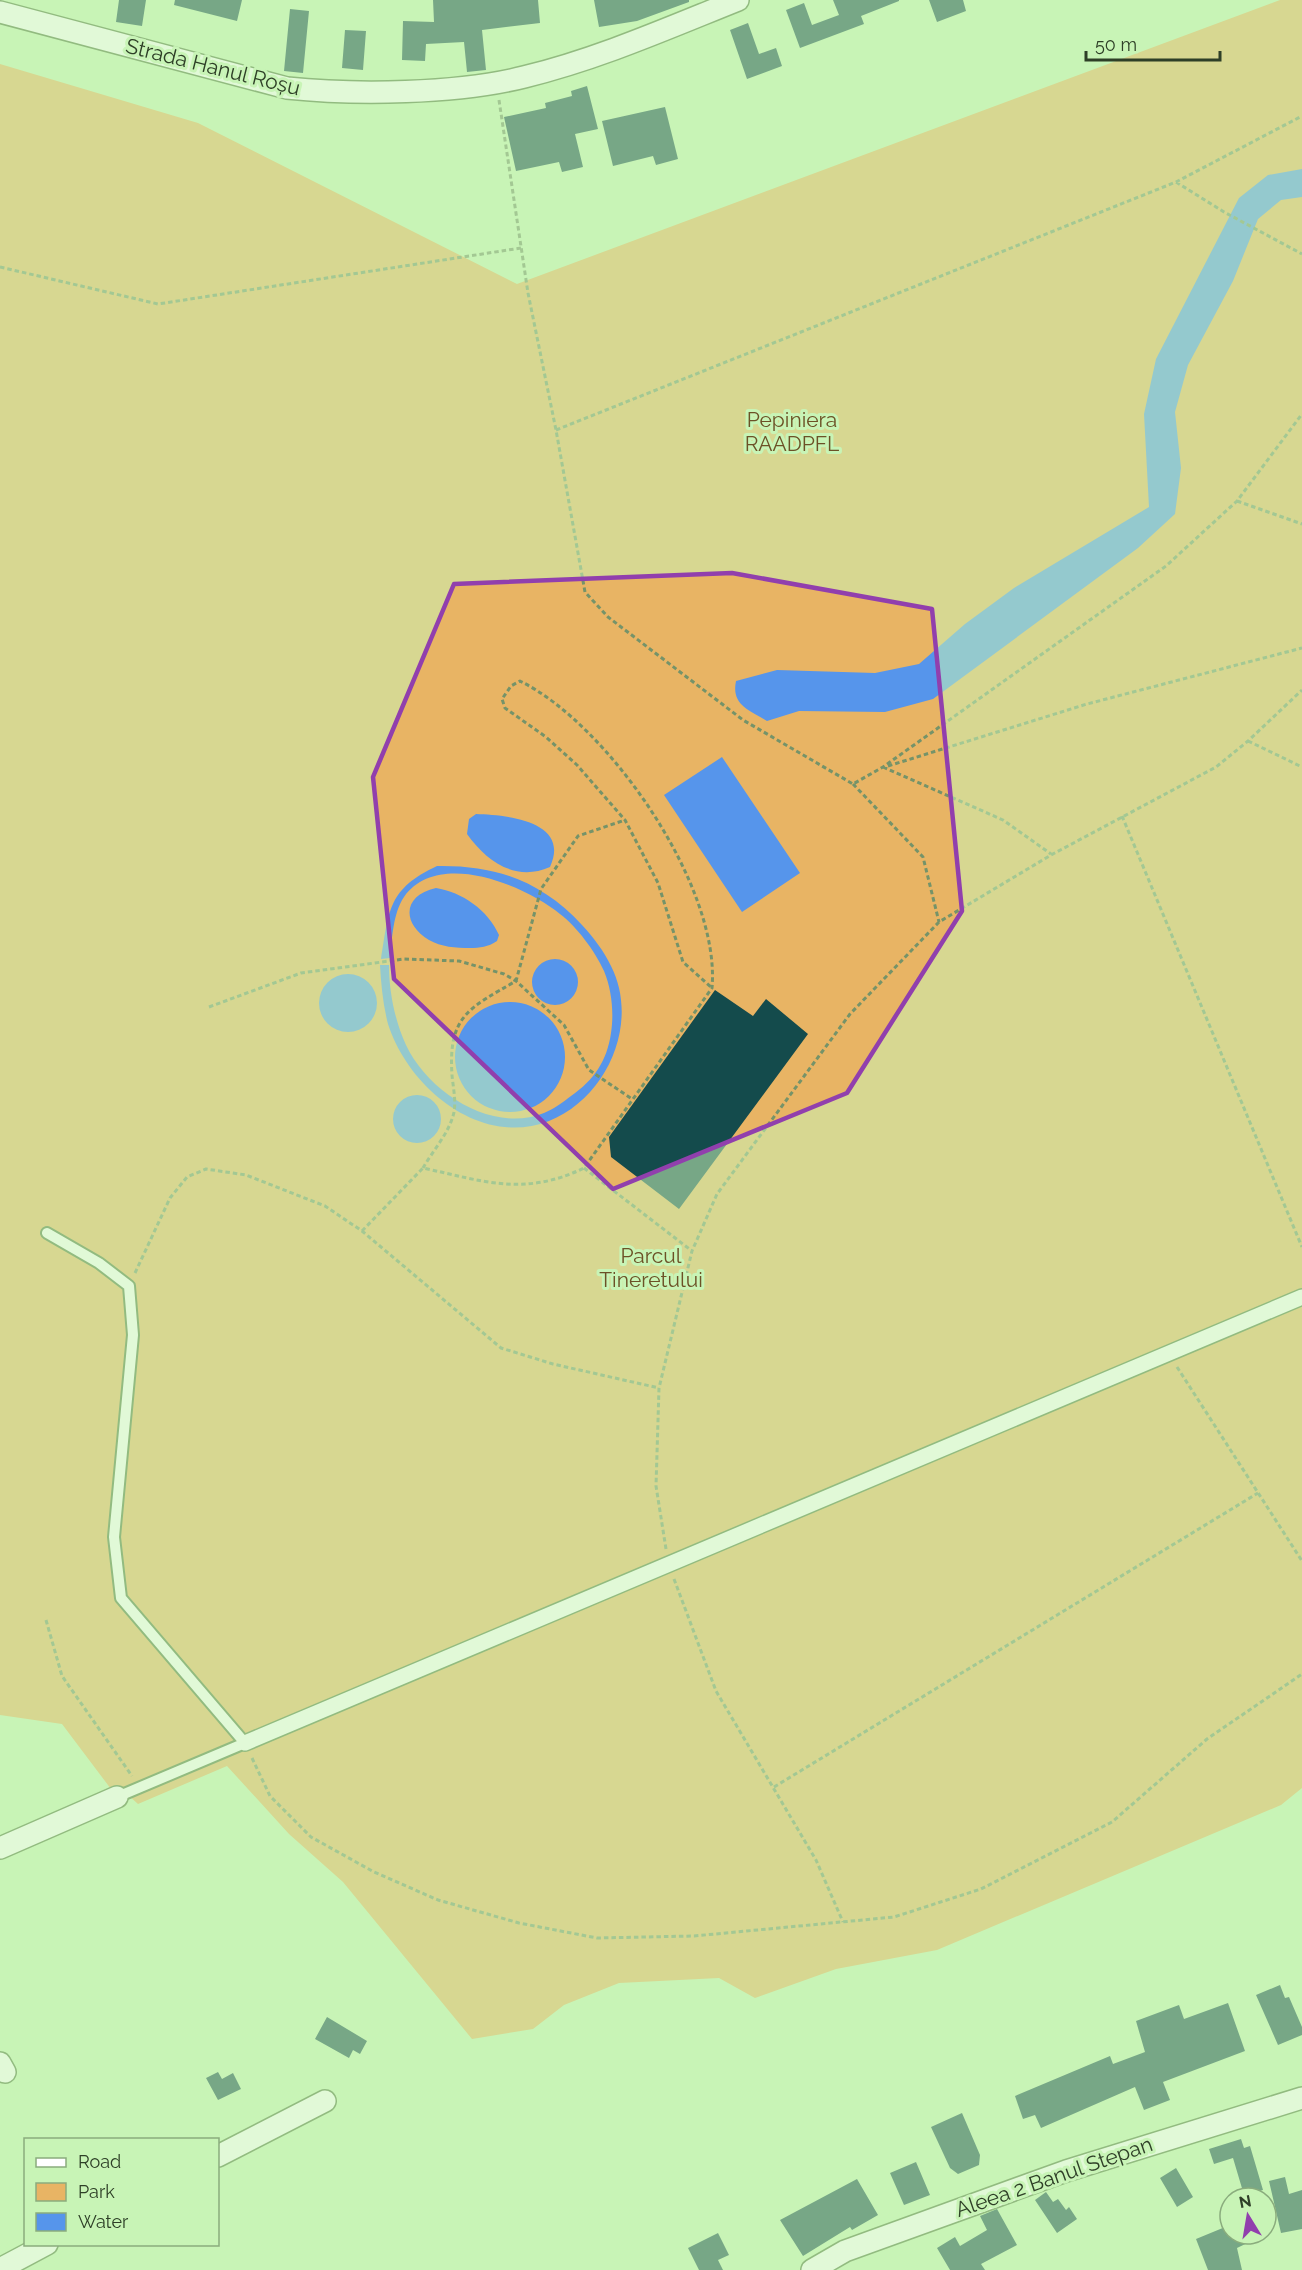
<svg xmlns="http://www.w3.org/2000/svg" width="1302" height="2270" viewBox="0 0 1302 2270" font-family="Raleway,sans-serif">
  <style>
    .green { fill: #e8b464 }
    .water { fill: #5695eb }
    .building { fill: #144b4c }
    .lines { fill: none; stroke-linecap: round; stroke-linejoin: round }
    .service-casing { stroke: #51773f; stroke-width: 14 }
    .pedestrian-casing { stroke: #51773f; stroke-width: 18 }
    .minor-casing { stroke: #51773f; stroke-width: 24 }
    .path { stroke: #759369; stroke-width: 3; stroke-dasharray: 4.5 3; stroke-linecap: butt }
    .service { stroke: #fff; stroke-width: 10 }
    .pedestrian { stroke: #fff; stroke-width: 15 }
    .minor { stroke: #fff; stroke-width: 21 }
    .marked { fill: none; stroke: #913fad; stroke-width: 4.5; stroke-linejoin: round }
    .labels { text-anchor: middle; stroke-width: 6; stroke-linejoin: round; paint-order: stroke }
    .street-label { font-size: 21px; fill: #2e3f27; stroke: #c8f4b6 }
    .park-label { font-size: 21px; fill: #6c5126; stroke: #c8f4b6 }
  </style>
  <rect width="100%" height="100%" fill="#c8f4b6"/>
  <path class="green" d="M1280 0H1302V1788L1281 1805 937 1950 836 1969 755 1998 719 1978 619 1983 564 2005 533 2029 472 2039 343 1882 289 1834 227 1766 138 1804 127 1794 117 1797 62 1724 0 1715V64L198 123 517 284Z"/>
  <path class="water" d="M1302 169V197L1281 200 1258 219 1233 281 1188 365 1175 412 1181 468 1175 514 1138 548 933 699 885 712 799 711 767 721C749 710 731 705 736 681L777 670 875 673 919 664 965 624 1014 588 1149 507 1144 414 1156 359 1239 198 1268 175Z
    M722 757 800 873 742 912 664 795Z
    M476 814C507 815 571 821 550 867 516 882 487 862 467 834L469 819Z
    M437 866C496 865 541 881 582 925 593 937 604 951 611 966 640 1023 607 1098 549 1121 480 1148 408 1087 388 1024 383 1005 381 984 380 965H389C389 992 395 1021 406 1045 428 1092 492 1134 544 1113 554 1109 563 1102 571 1096 594 1080 607 1061 611 1033 614 1014 612 990 604 971 595 951 577 927 560 914 524 885 438 849 404 897 393 913 392 939 390 958L381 959C389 910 388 889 437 866Z
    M436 888C462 892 488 910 499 935L497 941C488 947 480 948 470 948 456 948 441 947 429 940 401 923 403 895 436 888Z
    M532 982a23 23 0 1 1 46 0a23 23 0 1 1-46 0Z
    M319 1003a29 29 0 1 1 58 0a29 29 0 1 1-58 0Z
    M455 1057a55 55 0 1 1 110 0a55 55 0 1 1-110 0Z
    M393 1119a24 24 0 1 1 48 0a24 24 0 1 1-48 0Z"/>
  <path class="building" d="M119 0H146L142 26 116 22Z
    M175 0H242L237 21 174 5Z
    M433 0H538L540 23 482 30 486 70 467 72 464 42 426 44 425 61 402 60 403 21 434 22Z
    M594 0H689V2L637 21 599 27Z
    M833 0H899V1L861 16 864 24 800 48 786 10 804 3 812 25 839 15Z
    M929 0H963L966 11 937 22Z
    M290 9 309 11 303 73 284 71Z
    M748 23 759 54 776 48 782 66 747 79 730 30Z
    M345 30 366 31 363 70 342 68Z
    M587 86 598 129 575 134 583 167 562 172 559 162 516 171 504 117 546 108 545 103 572 96 571 91Z
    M665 107 678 159 656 165 653 156 613 166 602 121Z
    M715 990 753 1016 766 999 808 1034 679 1209 611 1157 609 1137Z
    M1280 1985 1285 1998 1289 1997 1302 2027V2035L1278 2045 1256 1995Z
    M1228 2003 1245 2051 1163 2082 1170 2100 1144 2110 1135 2087 1041 2128 1035 2115 1023 2119 1015 2096 1110 2056 1113 2064 1145 2052 1136 2021 1179 2005 1184 2019Z
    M327 2017 367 2041 360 2054 353 2050 349 2058 315 2039Z
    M218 2072 222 2079 233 2073 241 2089 218 2100 206 2078Z
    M962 2113 980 2155 979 2165 958 2174 950 2168 931 2127Z
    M1241 2139 1244 2148 1250 2146 1263 2190 1244 2195 1233 2158 1214 2164 1209 2149Z
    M916 2162 930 2195 904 2205 890 2173Z
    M1176 2168 1193 2197 1177 2207 1160 2178Z
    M1285 2177 1289 2194 1302 2190V2229L1281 2233 1269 2181Z
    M857 2179 878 2215 852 2230 850 2227 803 2256 780 2220Z
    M1046 2192 1053 2202 1058 2199 1066 2210 1069 2207 1077 2219 1057 2233 1035 2200Z
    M997 2209 1017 2245 981 2264 985 2270H950L937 2248 955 2237 960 2246 987 2230 980 2216Z
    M1230 2225V2234H1266L1237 2248 1242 2270H1208L1196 2239Z
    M718 2233 729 2255 718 2260 723 2270H699L688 2248Z"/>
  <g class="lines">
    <g class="service-casing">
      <path id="service" d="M47 1233 99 1263 129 1286 133 1335 114 1537 121 1598 245 1743 117 1797"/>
    </g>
    <g class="pedestrian-casing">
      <path id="pedestrian" d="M245 1743 1302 1297"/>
    </g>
    <g class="minor-casing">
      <path id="minor" d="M0 12 287 88C355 95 457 94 524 77 598 59 668 28 738 0
        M0 1848 117 1797
        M0 2063 5 2072
        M218 2156 325 2101
        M0 2269 47 2244
        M812 2270 845 2251 1066 2171 1302 2098"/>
    </g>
    <path class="path" d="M499 100 528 293 556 430 585 592 608 617 743 720 853 784 883 767 1166 566 1237 501 1302 414
      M1176 182 1224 212 1302 254
      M0 267 158 304 521 248
      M556 430 1176 182 1302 116
      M1237 501 1302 524
      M1248 741 1302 767
      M888 766 1087 704 1302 648
      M883 767 1003 820 1051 854
      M853 784 923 857 939 922
      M1122 816 1302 1247
      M209 1007 301 973 404 959 459 961 504 974 516 981 564 1025 589 1070 632 1099
      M423 1168C432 1152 448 1134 453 1116 457 1104 453 1087 452 1075 448 1016 469 1008 516 981L541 889 578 836 625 820
      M584 1168 692 1251
      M362 1231 423 1168C483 1181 524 1197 584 1168L712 988C721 887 609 725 520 681L511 686 502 699 505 708 546 737 577 765 625 820 658 883 683 962 712 988
      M135 1273 170 1198 187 1177 206 1169 246 1175 325 1206 362 1231 501 1348 553 1364 659 1388
      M1177 1367 1302 1561
      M666 1549 656 1486 659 1388 692 1251 717 1194 850 1014 939 922 1051 855 1216 767 1248 741 1302 690
      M674 1579 716 1691 816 1860 843 1922
      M46 1620 62 1676 132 1776
      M252 1758 270 1796 311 1837 374 1872 438 1900 519 1923 597 1938 694 1936 894 1917 981 1889 1112 1822 1207 1739 1302 1674
      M774 1787 1258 1493"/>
    <use href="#service" class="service"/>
    <use href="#pedestrian" class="pedestrian"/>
    <use href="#minor" class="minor"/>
  </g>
  <path d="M0 0H1302V2270H0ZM732 573 932 609 962 911 847 1093 613 1189 394 979 373 777 454 584Z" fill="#c8f4b6" fill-opacity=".55" fill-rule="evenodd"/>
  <path class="marked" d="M732 573 932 609 962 911 847 1093 613 1189 394 979 373 777 454 584Z"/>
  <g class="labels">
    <g class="street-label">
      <text transform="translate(213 67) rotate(14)" y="7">Strada Hanul Roșu</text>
      <text transform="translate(1054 2177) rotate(-19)" y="7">Aleea 2 Banul Stepan</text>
    </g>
    <g class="park-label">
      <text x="792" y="427">Pepiniera<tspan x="792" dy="24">RAADPFL</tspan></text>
      <text x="651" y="1263">Parcul<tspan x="651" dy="24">Tineretului</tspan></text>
    </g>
  </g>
  <rect x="24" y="2138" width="195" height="108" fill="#c8f4b6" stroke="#8aac7d" stroke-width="1.5"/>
  <rect x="36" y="2158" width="30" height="9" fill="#ffffff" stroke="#8aac7d" stroke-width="1.5"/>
  <text x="78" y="2168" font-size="18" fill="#2e3f27">Road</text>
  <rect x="36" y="2183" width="30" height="18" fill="#e8b464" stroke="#8aac7d" stroke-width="1.5"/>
  <text x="78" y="2198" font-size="18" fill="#2e3f27">Park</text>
  <rect x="36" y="2213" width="30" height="18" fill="#5695eb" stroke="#8aac7d" stroke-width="1.5"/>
  <text x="78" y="2228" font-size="18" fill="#2e3f27">Water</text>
  <g transform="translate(1248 2216) rotate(349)"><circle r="28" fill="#c8f4b6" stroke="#8aac7d" stroke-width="1.5"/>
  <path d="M0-4.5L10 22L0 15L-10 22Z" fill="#913fad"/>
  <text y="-9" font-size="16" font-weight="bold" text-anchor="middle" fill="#2e3f27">N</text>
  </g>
  <path d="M1086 51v9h134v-9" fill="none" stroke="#2e3f27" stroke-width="3"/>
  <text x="1095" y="51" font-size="18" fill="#2e3f27" stroke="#c8f4b6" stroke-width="4.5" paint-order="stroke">50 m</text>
</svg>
